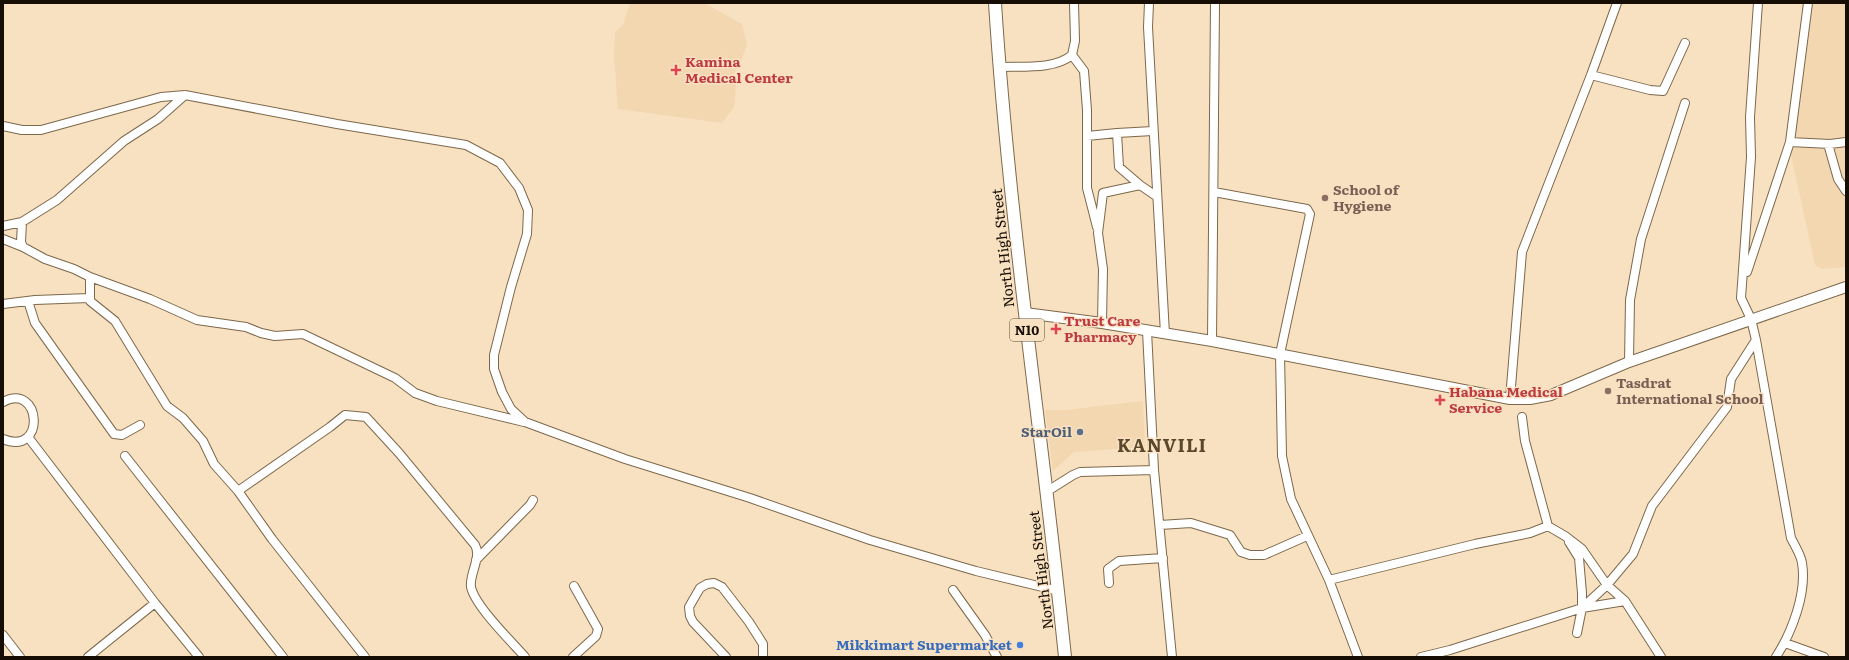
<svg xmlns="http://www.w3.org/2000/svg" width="1849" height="660" viewBox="0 0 1849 660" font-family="Literata,serif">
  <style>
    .built { fill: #f3d7b1 }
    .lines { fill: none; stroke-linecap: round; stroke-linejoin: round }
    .minor-casing { stroke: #7c684b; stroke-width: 10 }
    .major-casing { stroke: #7c684b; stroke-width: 12 }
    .highway-casing { stroke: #7c684b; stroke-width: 14 }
    .minor { stroke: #fff; stroke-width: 8 }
    .major { stroke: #fff; stroke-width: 10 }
    .highway { stroke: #fff; stroke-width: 12 }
    .health-dot { fill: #e0444e; stroke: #f8e1c1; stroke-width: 1.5 }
    .education-dot { fill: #8d6e63; stroke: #f8e1c1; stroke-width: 1.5 }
    .service-dot { fill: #5c6f8a; stroke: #f8e1c1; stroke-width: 1.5 }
    .shop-dot { fill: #3f7fe0; stroke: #f8e1c1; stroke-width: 1.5 }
    .labels { text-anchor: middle; stroke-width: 3; stroke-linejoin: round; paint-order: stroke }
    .shield { fill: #f8e1c1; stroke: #5a4d3d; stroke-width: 1 }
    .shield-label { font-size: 13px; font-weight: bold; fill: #160e04 }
    .health-label { font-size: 14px; font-weight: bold; fill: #be3a42; stroke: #f8e1c1; text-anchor: start }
    .education-label { font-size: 14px; font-weight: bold; fill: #785e54; stroke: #f8e1c1; text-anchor: start }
    .street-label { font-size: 14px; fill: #160e04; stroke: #f8e1c1 }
    .service-label { font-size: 14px; font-weight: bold; fill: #4e5e75; stroke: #f8e1c1; text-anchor: end }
    .shop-label { font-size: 14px; font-weight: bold; fill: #366cbe; stroke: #f8e1c1; text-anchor: end }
    .district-label { font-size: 18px; font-weight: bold; letter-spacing: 1px; fill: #5a472c; stroke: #f8e1c1 }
  </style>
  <rect width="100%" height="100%" fill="#f8e1c1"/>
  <path class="built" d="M630 3H704L742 24 747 45 741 61 731 79 736 84 734 107 722 123 618 109 614 56 615 32 623 25Z
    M1811 3H1846V267L1822 269 1815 265 1791 155Z
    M1143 401 1145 447 1074 452 1053 471 1045 410H1066Z"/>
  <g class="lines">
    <g class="minor-casing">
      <path id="minor" d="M1149 3 1148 27 1165 334
        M1758 3 1750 117 1751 157 1741 298 1751 319 1756 340 1791 538C1795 546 1801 555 1802 563 1807 593 1792 632 1776 657
        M1072 55 1084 71 1087 110V188L1097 227
        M999 67C1022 66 1054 70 1072 55L1075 41 1074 3
        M1591 75 1650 90 1663 91 1685 43
        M3 126 22 130H41L161 97 185 95 337 124 466 145 500 163 519 188 528 210 527 234 511 287 494 355V369L502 392 511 409 525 422 625 459 750 498 870 540 976 571 1059 591
        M1117 133 1153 131
        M1087 136 1117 133 1119 167 1140 185
        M1790 142 1830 144 1846 142
        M1828 144 1838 179 1846 191
        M1214 192 1307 209 1310 214 1280 354 1282 456 1291 499 1329 580 1358 657
        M22 222 21 242 23 247 45 259 74 269 90 277V301L115 321 167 406 183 418 203 441 214 464 238 491 272 539 365 657
        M3 226 22 222 57 200 124 141 158 119 185 95
        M3 239 23 247
        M1747 272 1790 142 1808 3
        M90 277 150 299 197 320 246 327 261 333 275 336 303 334 395 378 415 393 437 401 524 422
        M28 301 35 323 114 434 122 435 140 425
        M3 304 35 300 89 298
        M1102 323 1103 269 1098 233 1103 193 1140 185 1156 196
        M1147 331 1154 470 1172 657
        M1212 341 1215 3
        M1629 362 1630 300 1641 239 1685 103
        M1510 399 1522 252 1591 75 1617 3
        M3 402C41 381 47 457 3 439
        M1522 417 1525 441 1548 526 1565 536 1582 549 1607 585 1625 601 1661 657
        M28 437 155 603 199 657
        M125 456 283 657
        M238 491 330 427 345 415 366 417 399 453 475 545C482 557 469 574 471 587 475 606 511 641 525 657
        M1046 492 1073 475 1080 472 1154 470
        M1160 525 1191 523 1230 535 1241 552 1250 555H1264L1307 536
        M476 560 530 505 533 500
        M1329 580 1475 544 1530 533 1548 526
        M1109 583 1108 569 1119 561 1163 558
        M953 590 985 635 997 657
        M1582 608 1607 585 1633 554 1652 506 1727 407 1731 379 1756 340
        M1577 633 1582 608 1625 601
        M3 635 20 657
        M1785 643 1824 657
        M88 657 155 603
        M573 657 596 636 598 629 574 586
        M726 657 693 622 690 616 689 607 700 588 707 584 714 583 722 587 749 622 763 644V657
        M1421 657 1450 650 1582 608V593L1579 558 1569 542"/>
    </g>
    <g class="major-casing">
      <path id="major" d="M1025 313 1102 323 1212 341 1510 399H1530L1551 395 1629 362 1846 287"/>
    </g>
    <g class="highway-casing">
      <path id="highway" d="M995 3C1009 222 1043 439 1065 657"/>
    </g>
    <use href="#minor" class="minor"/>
    <use href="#major" class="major"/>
    <use href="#highway" class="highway"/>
  </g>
  <g class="health-dot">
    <path d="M674 64h4v4h4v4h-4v4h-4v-4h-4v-4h4z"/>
    <path d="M1054 323h4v4h4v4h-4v4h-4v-4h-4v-4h4z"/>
    <path d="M1438 394h4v4h4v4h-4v4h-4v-4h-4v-4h4z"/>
  </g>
  <g class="education-dot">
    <circle cx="1325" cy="198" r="4"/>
    <circle cx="1608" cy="391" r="4"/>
  </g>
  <circle class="service-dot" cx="1080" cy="432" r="4"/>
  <circle class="shop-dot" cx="1020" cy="645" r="4"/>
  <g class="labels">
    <rect class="shield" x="1010" y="319" width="34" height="22" rx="3"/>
    <g class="shield-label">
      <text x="1027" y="335">N10</text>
    </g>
    <g class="health-label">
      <text x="685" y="67">Kamina<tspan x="685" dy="16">Medical Center</tspan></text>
      <text x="1064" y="326">Trust Care<tspan x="1064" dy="16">Pharmacy</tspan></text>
      <text x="1449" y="397">Habana Medical<tspan x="1449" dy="16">Service</tspan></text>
    </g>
    <g class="education-label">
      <text x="1333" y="195">School of<tspan x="1333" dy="16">Hygiene</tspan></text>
      <text x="1616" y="388">Tasdrat<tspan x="1616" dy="16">International School</tspan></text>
    </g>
    <g class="street-label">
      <text transform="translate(1003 248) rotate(-96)" y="5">North High Street</text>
      <text transform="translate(1041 570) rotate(-97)" y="5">North High Street</text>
    </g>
    <g class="service-label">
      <text x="1072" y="437">StarOil</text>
    </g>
    <g class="shop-label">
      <text x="1012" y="650">Mikkimart Supermarket</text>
    </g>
    <g class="district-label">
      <text x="1162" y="452">KANVILI</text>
    </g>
  </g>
  <rect width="1849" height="660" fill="none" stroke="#160e04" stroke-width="8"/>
</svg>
